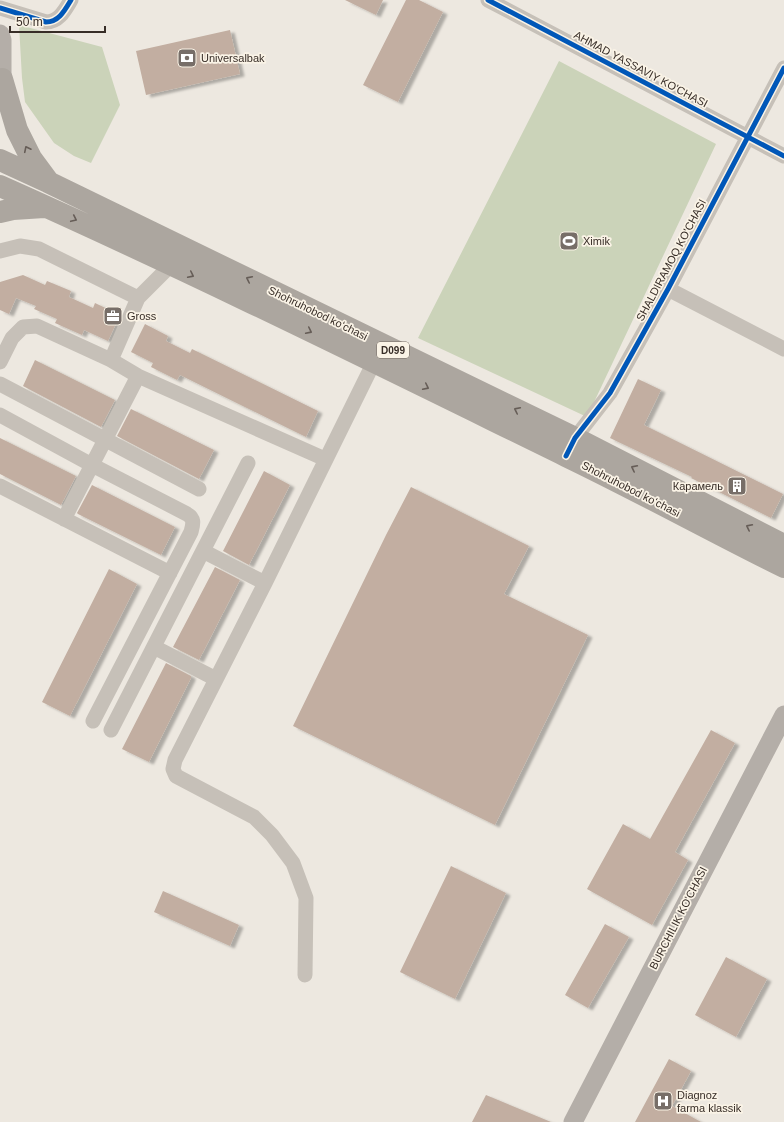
<svg xmlns="http://www.w3.org/2000/svg" width="784" height="1122" viewBox="0 0 784 1122" font-family="Arial,sans-serif">
  <style>
    .green { fill: #cbd3b9 }
    .building { fill: #c2aea1; filter: url(#shadow) }
    .lines { fill: none; stroke-linecap: round; stroke-linejoin: round }
    .minor { stroke: #c6c0b8; stroke-width: 15 }
    .major { stroke: #b4aea8; stroke-width: 19 }
    .highway { stroke: #aca69f; stroke-width: 22 }
    .cycleway-casing { stroke: #faf3e6; stroke-width: 8 }
    .cycleway { stroke: #0057b8; stroke-width: 5 }
    .oneway { stroke: #665d57 }
    .labels { text-anchor: middle; stroke-width: 3.5; stroke-linejoin: round; paint-order: stroke }
    .shield { fill: #faf3e6; stroke: #726860; stroke-width: 1 }
    .shield-label { font-size: 10px; font-weight: bold; fill: #372d27 }
    .poi-label { font-size: 11px; fill: #372d27; stroke: #faf3e6; text-anchor: start }
    .street-label { font-size: 11px; fill: #372d27; stroke: #faf3e6 }
  </style>
  <defs>
    <filter id="shadow"><feDropShadow dx="4.5" dy="2.5" stdDeviation="1" flood-color="#0004"/></filter>
  </defs>
  <rect width="100%" height="100%" fill="#ede8e0"/>
  <path class="green" d="M19 25 102 47 120 105 91 163 74 156 54 143 25 102 22 78Z
    M559 61 716 144 587 417 418 338Z"/>
  <path class="building" d="M345 0H383L376 15Z
    M406 0H419L443 12 398 102 363 85Z
    M230 30 240 74 146 95 136 51Z
    M23 275 45 285 47 281 71 291 69 297 93 308 95 303 120 315 108 341 84 330 82 335 55 323 57 319 34 309 36 306 16 298 9 314 0 310V282Z
    M145 324 168 336 166 341 190 353 192 349 318 411 306 437 180 375 177 380 151 367 153 363 131 352Z
    M35 360 115 400 101 427 23 386Z
    M638 379 661 390 644 425 783 494 771 518 691 478 692 477 610 438Z
    M131 409 214 450 199 479 117 436Z
    M0 438 76 476 61 505 0 474Z
    M264 471 290 485 249 565 223 551Z
    M92 485 175 527 161 555 78 514 77 513Z
    M411 487 529 546 504 594 588 635 495 825 293 726 386 535Z
    M215 567 240 580 199 660 173 647Z
    M109 569 137 584 70 716 42 702Z
    M166 663 191 676V678L149 762 122 749Z
    M711 730 735 743 675 852 688 860 652 925 587 889 623 824 650 839Z
    M451 866 506 893 455 999 400 972Z
    M163 891 239 925 230 946 154 912Z
    M605 924 629 937 588 1008 565 995Z
    M726 957 767 979 736 1037 695 1015Z
    M669 1059 691 1071 672 1106 701 1122H635Z
    M486 1095 551 1122H472Z"/>
  <g class="lines">
    <path class="minor" d="M488 0 784 156
      M0 8 46 22C59 22 65 10 71 0
      M0 251 20 246 39 249 138 298
      M668 289 784 349
      M111 360 138 298 171 265
      M0 362 12 338 23 327 37 326 111 360 138 376 325 459
      M0 384 199 489
      M0 415 92 465 187 514C195 519 193 524 191 532L93 721
      M571 446 575 438 610 393 668 289 784 68
      M0 486 170 573
      M64 519 138 376
      M203 551 265 583
      M154 647 216 679
      M111 730 248 463
      M305 975 306 898 293 863 272 835 254 817 176 776 173 769 175 760 265 583 374 362"/>
    <path class="major" d="M0 34 2 40V79L0 93
      M573 1122 784 715"/>
    <path class="highway" d="M2 79 17 130 31 158 48 181
      M0 160 48 182 575 438 784 545
      M0 186C191 271 378 364 566 456 639 491 711 531 784 567
      M0 212 13 209 44 207"/>
    <g class="cycleway-casing">
      <path id="cycleway" d="M488 0 784 156
        M0 8 46 22C59 22 65 10 71 0
        M566 456 575 438 610 393 668 289 784 68"/>
    </g>
    <use href="#cycleway" class="cycleway"/>
  </g>
  <defs><path id="oneway-chevron" d="M-2-3.5L2.5 0L-2 3.5" fill="none" stroke-width="1.6" stroke-linecap="round" stroke-linejoin="round"/></defs>
  <g class="oneway">
    <use href="#oneway-chevron" transform="translate(27 149) rotate(-116)"/>
    <use href="#oneway-chevron" transform="translate(74 219) rotate(25)"/>
    <use href="#oneway-chevron" transform="translate(191 275) rotate(26)"/>
    <use href="#oneway-chevron" transform="translate(249 279) rotate(-154)"/>
    <use href="#oneway-chevron" transform="translate(309 331) rotate(26)"/>
    <use href="#oneway-chevron" transform="translate(426 387) rotate(26)"/>
    <use href="#oneway-chevron" transform="translate(517 410) rotate(-154)"/>
    <use href="#oneway-chevron" transform="translate(634 468) rotate(-153)"/>
    <use href="#oneway-chevron" transform="translate(749 527) rotate(-153)"/>
  </g>
  <defs>
    <g id="bank-square" transform="scale(1)"><rect x="-9" y="-9" width="18" height="18" rx="4" fill="#776e68" stroke="#faf3e6"/><path d="M-6-4H6V4H-6ZM0-2.3a2.3 2.3 0 1 0 0 4.6a2.3 2.3 0 1 0 0-4.6Z" fill="#fff"/></g>
    <g id="stadium-square" transform="scale(1)"><rect x="-9" y="-9" width="18" height="18" rx="4" fill="#776e68" stroke="#faf3e6"/><path d="M0-5a6.5 5 0 1 0 0 10a6.5 5 0 1 0 0-10ZM-3.5-1.8h7v3.6h-7Z" fill="#fff"/></g>
    <g id="office-square" transform="scale(1)"><rect x="-9" y="-9" width="18" height="18" rx="4" fill="#776e68" stroke="#faf3e6"/><path d="M-6-3h4V-5.5h4V-3h4V5H-6ZM-1-4.5V-3h2v-1.5ZM-6 0V1H6V0Z" fill="#fff"/></g>
    <g id="building-square" transform="scale(1)"><rect x="-9" y="-9" width="18" height="18" rx="4" fill="#776e68" stroke="#faf3e6"/><path d="M-4-6H4V6H1V3H-1V6H-4ZM-2.5-4.3h1.7v1.8h-1.7ZM.8-4.3h1.7v1.8H.8ZM-2.5-1h1.7V.8h-1.7ZM.8-1h1.7V.8H.8Z" fill="#fff"/></g>
    <g id="hospital-square" transform="scale(1)"><rect x="-9" y="-9" width="18" height="18" rx="4" fill="#776e68" stroke="#faf3e6"/><path d="M-5-5h3v3.5h4V-5h3V5h-3V1.5h-4V5h-3Z" fill="#fff"/></g>
  </defs>
  <g fill-rule="evenodd">
    <use href="#bank-square" x="187" y="58"/>
    <use href="#stadium-square" x="569" y="241"/>
    <use href="#office-square" x="113" y="316"/>
    <use href="#building-square" x="737" y="486"/>
    <use href="#hospital-square" x="663" y="1101"/>
  </g>
  <g class="labels">
    <rect class="shield" x="377" y="342" width="32" height="16" rx="3"/>
    <g class="shield-label">
      <text x="393" y="354">D099</text>
    </g>
    <g class="poi-label">
      <text x="201" y="62">Universalbak</text>
      <text x="583" y="245">Ximik</text>
      <text x="127" y="320">Gross</text>
      <text x="723" y="490" text-anchor="end">Карамель</text>
      <text x="677" y="1099">Diagnoz<tspan x="677" dy="13">farma klassik</tspan></text>
    </g>
    <g class="street-label">
      <text transform="translate(641 69) rotate(28)" y="4">AHMAD YASSAVIY KO'CHASI</text>
      <text transform="translate(671 260) rotate(-62)" y="4">SHALDIRAMOQ KO'CHASI</text>
      <text transform="translate(318 313) rotate(26)" y="4">Shohruhobod koʻchasi</text>
      <text transform="translate(631 489) rotate(27)" y="4">Shohruhobod koʻchasi</text>
      <text transform="translate(678 918) rotate(-63)" y="4">BURCHILIK KO'CHASI</text>
    </g>
  </g>
  <path d="M10 26v6h95v-6" fill="none" stroke="#372d27" stroke-width="2"/>
  <text x="16" y="26" font-size="12" fill="#372d27" stroke="#faf3e6" stroke-width="3" paint-order="stroke">50 m</text>
</svg>
